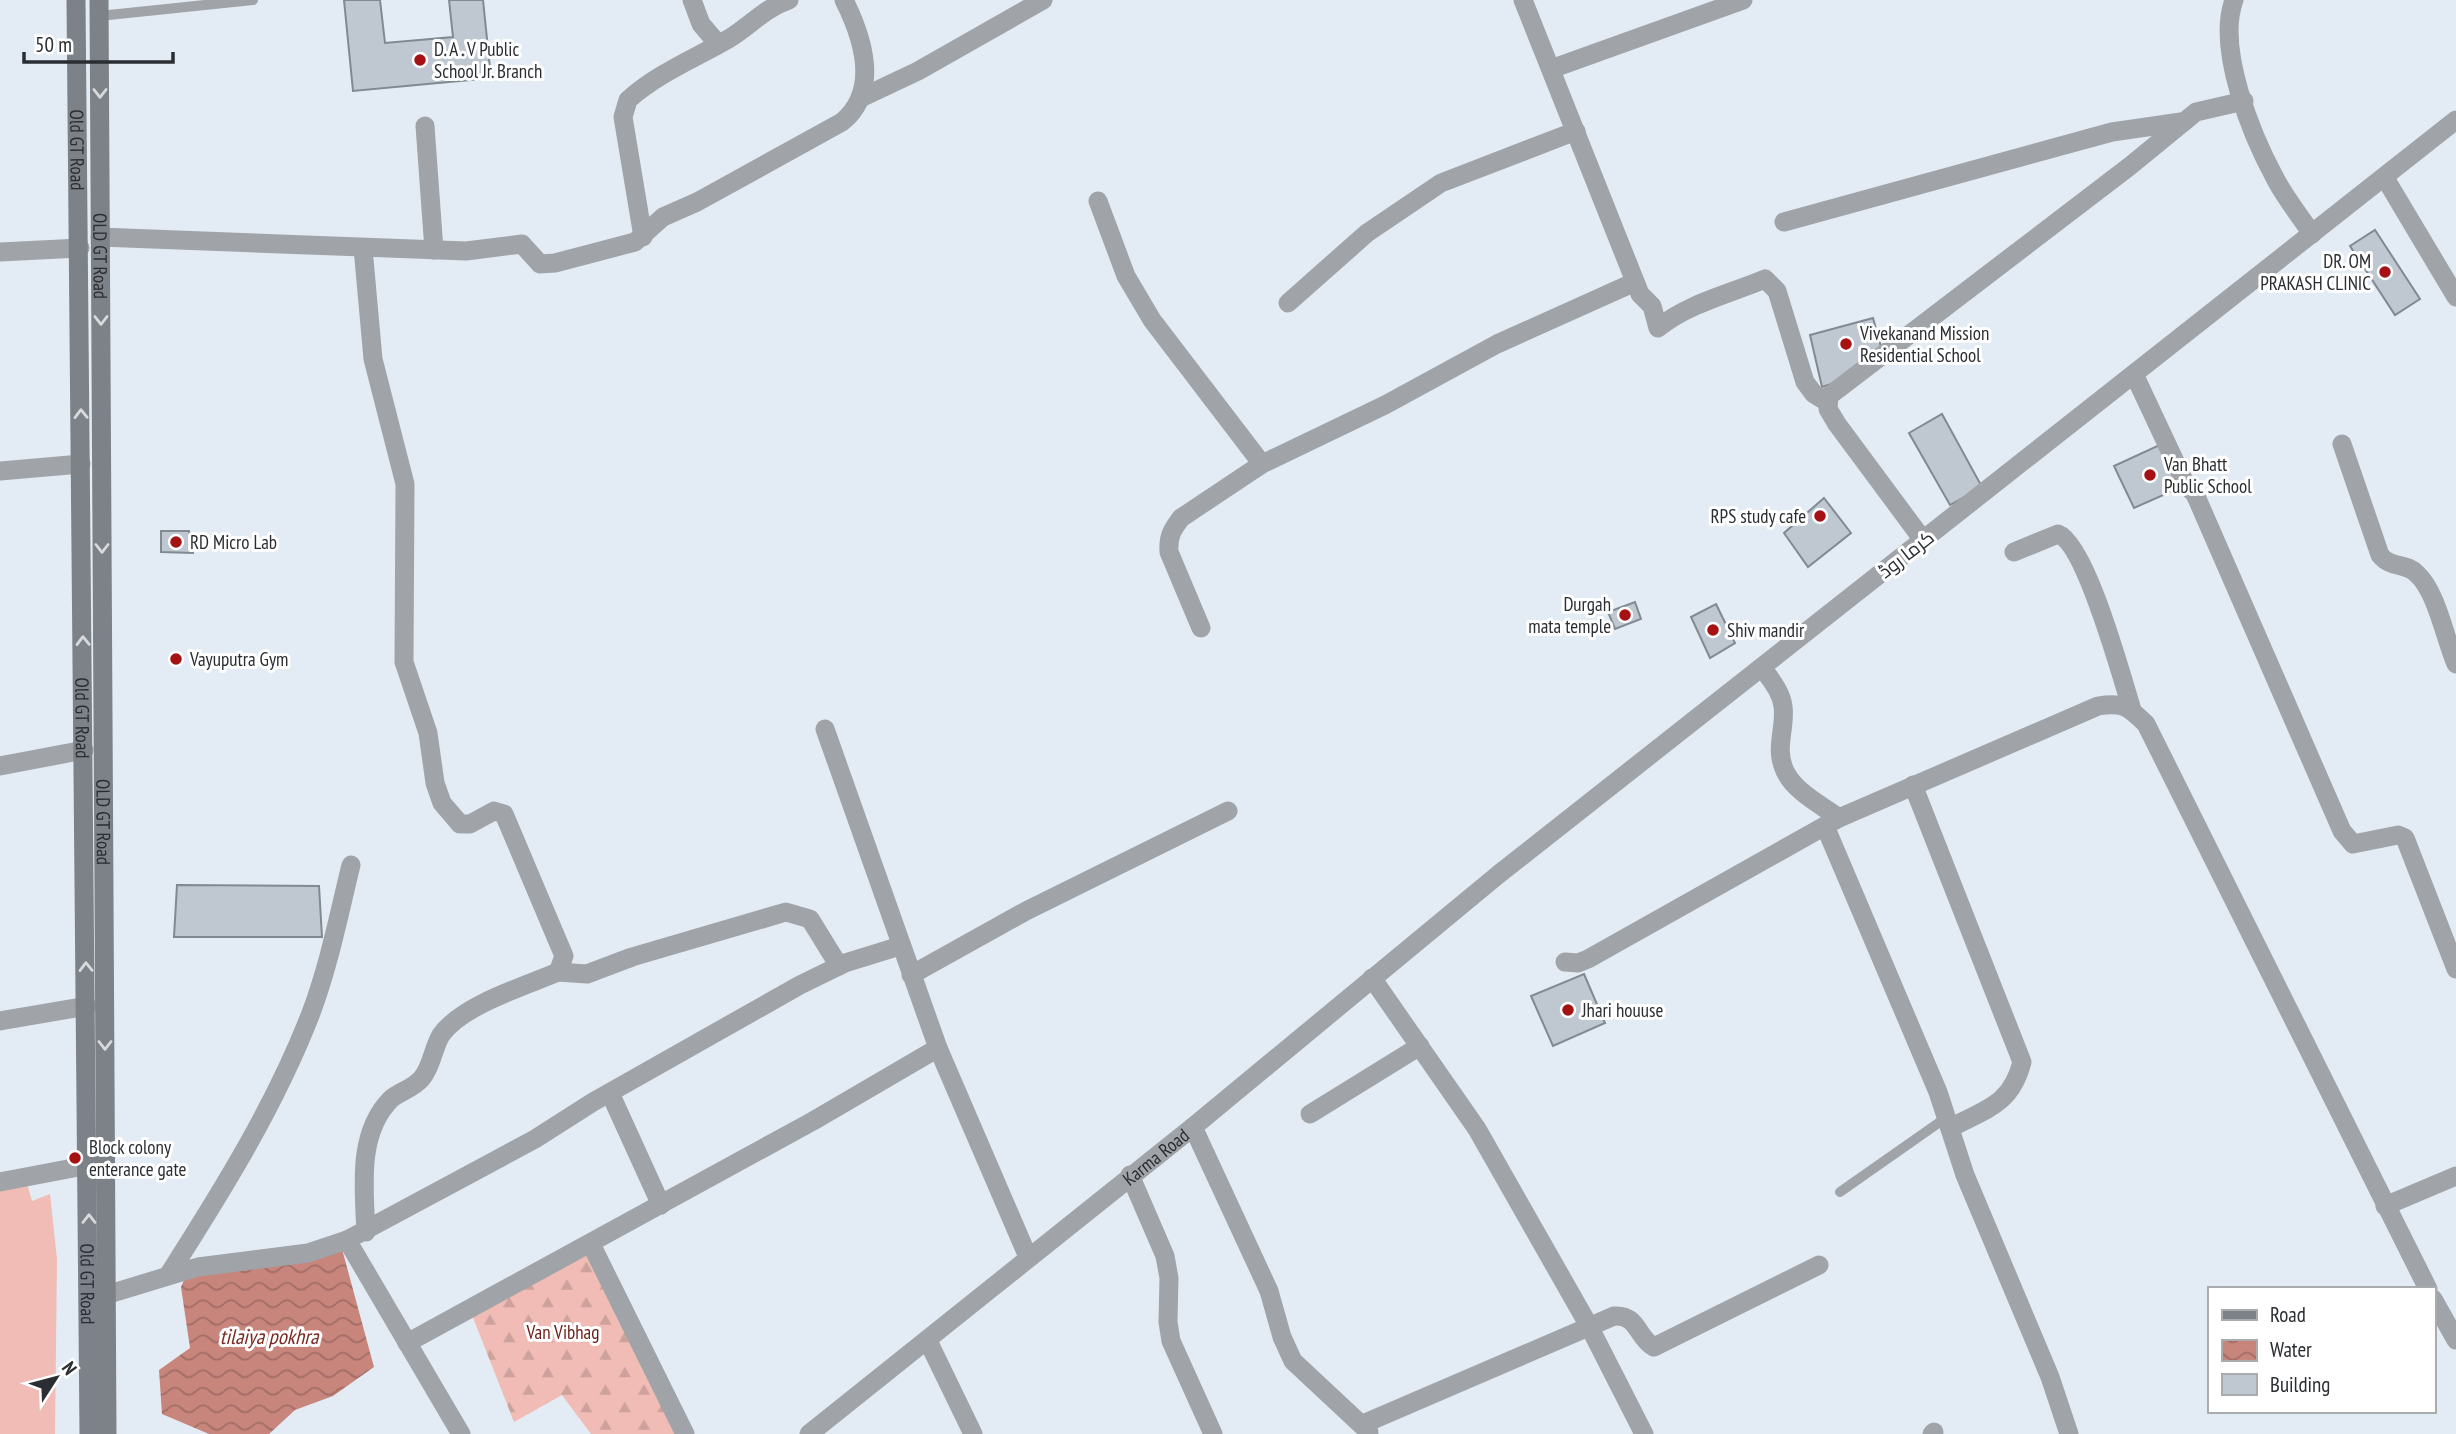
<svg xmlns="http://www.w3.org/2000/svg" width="2456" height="1434" viewBox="0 0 2456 1434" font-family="'PT Sans Narrow',Cairo,sans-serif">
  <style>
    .grass { fill: #f0bcb5 }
    .forest { fill: url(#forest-firs) }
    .water { fill: url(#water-waves) }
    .building { fill: #bfc8d1; stroke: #818991; stroke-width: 2 }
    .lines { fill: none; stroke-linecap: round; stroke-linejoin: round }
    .service { stroke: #a0a4a8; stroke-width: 10 }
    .minor { stroke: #a0a4a8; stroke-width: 19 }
    .secondary { stroke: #7d8288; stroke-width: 19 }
    .oneway { stroke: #d8dadb }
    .poi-dot { fill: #a61113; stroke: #fff; stroke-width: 2.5 }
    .labels { text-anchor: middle; stroke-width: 6; stroke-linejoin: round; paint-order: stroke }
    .poi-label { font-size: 19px; fill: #2a2d31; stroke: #fff; text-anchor: start }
    .street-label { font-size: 19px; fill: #2a2d31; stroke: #fff }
    .park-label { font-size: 19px; fill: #6a1b16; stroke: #fff }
    .water-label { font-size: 21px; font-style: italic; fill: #7a2a23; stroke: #fff }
  </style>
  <defs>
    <pattern id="forest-firs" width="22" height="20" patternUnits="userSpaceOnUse" patternTransform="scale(1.75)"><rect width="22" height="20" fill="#f0bcb5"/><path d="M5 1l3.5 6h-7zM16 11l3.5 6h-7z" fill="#cea29c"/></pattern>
    <pattern id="water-waves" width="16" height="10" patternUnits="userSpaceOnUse" patternTransform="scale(1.75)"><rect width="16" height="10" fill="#c7857c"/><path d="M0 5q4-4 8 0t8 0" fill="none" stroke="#a26d66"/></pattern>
  </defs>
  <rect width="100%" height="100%" fill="#e3ecf5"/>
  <path class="grass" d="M26 1180 32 1201 50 1194 57 1259 55 1434H0V1188Z"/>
  <path class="forest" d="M591 1244 680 1434H591L562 1395 514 1422 470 1310Z"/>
  <path class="water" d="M342 1249 374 1367 333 1396 295 1410 269 1434H209L162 1414 159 1370 190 1348 181 1287 189 1269Z"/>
  <path class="building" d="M344 0H380L385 43 453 37 449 0H483L491 78 353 91Z
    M2375 230 2420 299 2395 315 2350 246Z
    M1873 318 1883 354 1853 377 1822 387 1810 335Z
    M1942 414 1982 487 1950 505 1909 433Z
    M2166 442 2186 485 2134 508 2114 466Z
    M1824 498 1851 533 1808 567 1784 533Z
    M161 531H189L193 553 161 552Z
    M1635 602 1641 619 1615 629 1608 612Z
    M1716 604 1735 643 1710 658 1691 617Z
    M177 885 319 886 322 937H174Z
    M1584 974 1605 1023 1553 1046 1531 996Z"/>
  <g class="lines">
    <path class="service" d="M99 16 253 0
      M1840 1192 1947 1117"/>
    <g class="minor">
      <path d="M692 0 701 24 718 44"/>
      <path d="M1523 0 1640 294 1652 306 1658 328C1687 304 1729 294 1765 279L1777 291 1805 382 1814 394 1827 402"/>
      <path d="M2234 0C2216 49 2252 136 2276 180 2286 199 2300 216 2312 234"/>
      <path d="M1551 69 1743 0"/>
      <path d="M863 97 918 71 1043 0"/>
      <path d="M425 126 434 250"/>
      <path d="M2385 178 2456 297"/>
      <path d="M1098 201 1126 276 1152 320 1262 464"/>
      <path d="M1784 222 2112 132 2181 122"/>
      <path d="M100 237 466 251 522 244 540 264 555 263 635 242 663 217 697 202 842 122C880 91 863 38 844 0"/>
      <path d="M643 237 623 117 628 100C658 73 696 58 730 38 751 25 765 8 789 0"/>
      <path d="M363 248 373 359 405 484 404 662 428 733 435 783 442 803 460 824H470L494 811 504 814 564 956 558 972C525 986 462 1005 441 1035 433 1048 432 1066 422 1078 413 1089 400 1091 391 1099 357 1133 364 1188 366 1232"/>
      <path d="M0 252 80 248"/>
      <path d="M1288 303 1367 233 1441 183 1576 131"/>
      <path d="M2134 374 2186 485 2195 494 2342 831 2353 844 2398 835 2405 838 2456 969"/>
      <path d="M2342 444 2380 555C2391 569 2406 562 2417 574 2437 592 2445 639 2456 664"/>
      <path d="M0 471 81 464"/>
      <path d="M1923 540 1837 424 1828 409 1829 396 2130 166 2196 112 2244 101"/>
      <path d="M2014 552 2058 534C2086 544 2122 678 2132 710"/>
      <path d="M1201 628 1169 552C1168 536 1172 530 1181 518L1262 464 1385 405 1497 344 1635 282"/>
      <path d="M1762 667C1770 679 1781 691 1783 706 1786 729 1774 748 1785 771 1795 792 1821 805 1839 818"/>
      <path d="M825 729 938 1048 1028 1257"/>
      <path d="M0 766 84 750"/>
      <path d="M1913 785 2022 1062C2011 1105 1986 1109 1950 1128"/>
      <path d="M1825 826 1938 1092 1965 1175 2050 1377 2069 1434"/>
      <path d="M1565 962 1578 963 1588 959 1839 818 2098 706C2122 702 2128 706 2146 724L2428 1289"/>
      <path d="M558 972 587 974 632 957 786 912 810 919 839 966"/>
      <path d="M911 975 1026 911 1228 811"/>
      <path d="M1372 978 1477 1129 1589 1326 1644 1434"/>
      <path d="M0 1021 87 1006"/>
      <path d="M610 1093 661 1205"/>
      <path d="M1310 1114 1420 1046"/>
      <path d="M1193 1127 1269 1291 1282 1337 1293 1361 1369 1432"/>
      <path d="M1130 1175 1165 1256 1169 1278 1168 1322 1171 1341 1213 1434"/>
      <path d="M0 1182 89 1165"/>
      <path d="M2385 1206 2456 1176"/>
      <path d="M347 1240 461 1434"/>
      <path d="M591 1244 685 1434"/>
      <path d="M169 1274C222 1191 275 1106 311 1013 329 965 339 914 351 865"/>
      <path d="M106 1295 198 1267 308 1253 347 1240 535 1139 593 1102 800 985 845 963 900 946"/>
      <path d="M2433 1299 2456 1340"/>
      <path d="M928 1341 973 1434"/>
      <path d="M407 1343 813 1121 938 1048"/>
      <path d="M1363 1424 1614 1316C1638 1314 1637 1338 1654 1347L1819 1265"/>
      <path id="s1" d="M809 1434 1193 1127 1499 874 2456 120"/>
      <path d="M1932 1434 1934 1432"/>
    </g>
    <g class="secondary">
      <path id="s2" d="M76 0 89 1434"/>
      <path id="s3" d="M99 0 107 1434"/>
    </g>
  </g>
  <defs><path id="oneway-chevron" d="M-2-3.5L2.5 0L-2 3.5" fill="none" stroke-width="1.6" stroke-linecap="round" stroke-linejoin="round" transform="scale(1.75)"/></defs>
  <g class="oneway">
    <use href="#oneway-chevron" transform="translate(100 93) rotate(90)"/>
    <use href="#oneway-chevron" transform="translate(101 320) rotate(90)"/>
    <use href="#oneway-chevron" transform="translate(81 414) rotate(-91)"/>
    <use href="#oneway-chevron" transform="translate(102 548) rotate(90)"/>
    <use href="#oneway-chevron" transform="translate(83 641) rotate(-91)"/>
    <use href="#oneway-chevron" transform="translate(86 967) rotate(-91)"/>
    <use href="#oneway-chevron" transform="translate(105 1045) rotate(90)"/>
    <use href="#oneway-chevron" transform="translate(89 1219) rotate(-90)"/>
  </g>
  <g class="poi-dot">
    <circle cx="420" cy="60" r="7"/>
    <circle cx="2385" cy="272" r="7"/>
    <circle cx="1846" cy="344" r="7"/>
    <circle cx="2150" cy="475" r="7"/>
    <circle cx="1820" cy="516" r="7"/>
    <circle cx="176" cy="542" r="7"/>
    <circle cx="1625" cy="615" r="7"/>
    <circle cx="1713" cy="630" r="7"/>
    <circle cx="176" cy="659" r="7"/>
    <circle cx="1568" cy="1010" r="7"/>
    <circle cx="75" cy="1158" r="7"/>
  </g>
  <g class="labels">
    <g class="poi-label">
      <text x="434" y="56">D. A . V Public<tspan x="434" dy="22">School Jr. Branch</tspan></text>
      <text x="2371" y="268" text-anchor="end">DR. OM<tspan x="2371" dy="22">PRAKASH CLINIC</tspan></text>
      <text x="1860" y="340">Vivekanand Mission<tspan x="1860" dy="22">Residential School</tspan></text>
      <text x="2164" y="471">Van Bhatt<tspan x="2164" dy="22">Public School</tspan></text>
      <text x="1806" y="523" text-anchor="end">RPS study cafe</text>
      <text x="190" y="549">RD Micro Lab</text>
      <text x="1611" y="611" text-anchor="end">Durgah<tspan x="1611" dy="22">mata temple</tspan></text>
      <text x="1727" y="637">Shiv mandir</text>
      <text x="190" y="666">Vayuputra Gym</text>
      <text x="1582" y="1017">Jhari houuse</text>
      <text x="89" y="1154">Block colony<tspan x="89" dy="22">enterance gate</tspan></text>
    </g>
    <g class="street-label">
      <text dy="7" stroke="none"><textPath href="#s2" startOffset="150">Old GT Road</textPath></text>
      <text dy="7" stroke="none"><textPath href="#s3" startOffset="256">OLD GT Road</textPath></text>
      <text transform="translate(1906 554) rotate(-38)" y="7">کرما روڈ</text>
      <text dy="7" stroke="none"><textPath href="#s2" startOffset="718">Old GT Road</textPath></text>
      <text dy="7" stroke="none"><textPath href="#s3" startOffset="822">OLD GT Road</textPath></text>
      <text dy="7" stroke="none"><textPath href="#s1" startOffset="444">Karma Road</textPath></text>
      <text dy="7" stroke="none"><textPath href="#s2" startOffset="1284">Old GT Road</textPath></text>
    </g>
    <g class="park-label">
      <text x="563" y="1339">Van Vibhag</text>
    </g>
    <g class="water-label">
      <text x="269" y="1344">tilaiya pokhra</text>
    </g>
  </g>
  <rect x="2208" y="1287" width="228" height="126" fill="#ffffff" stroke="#aaabad" stroke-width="2"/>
  <rect x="2222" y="1310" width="35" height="10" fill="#7d8288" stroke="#aaabad" stroke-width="2"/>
  <text x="2270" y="1322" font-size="21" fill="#2a2d31">Road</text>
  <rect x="2222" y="1340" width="35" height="21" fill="url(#water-waves)" stroke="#aaabad" stroke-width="2"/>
  <text x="2270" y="1357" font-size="21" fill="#2a2d31">Water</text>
  <rect x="2222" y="1374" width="35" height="21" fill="#bfc8d1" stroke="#aaabad" stroke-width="2"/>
  <text x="2270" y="1392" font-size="21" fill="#2a2d31">Building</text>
  <g transform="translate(56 1378) rotate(54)" stroke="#ffffff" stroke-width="5" paint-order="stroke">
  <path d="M0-5L12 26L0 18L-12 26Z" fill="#2a2d31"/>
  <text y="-10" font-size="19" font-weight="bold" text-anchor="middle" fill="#2a2d31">N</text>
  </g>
  <path d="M24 52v10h149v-10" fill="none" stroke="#2a2d31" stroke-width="3.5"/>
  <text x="35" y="52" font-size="21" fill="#2a2d31" stroke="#ffffff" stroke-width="5" paint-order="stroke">50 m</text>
</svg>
